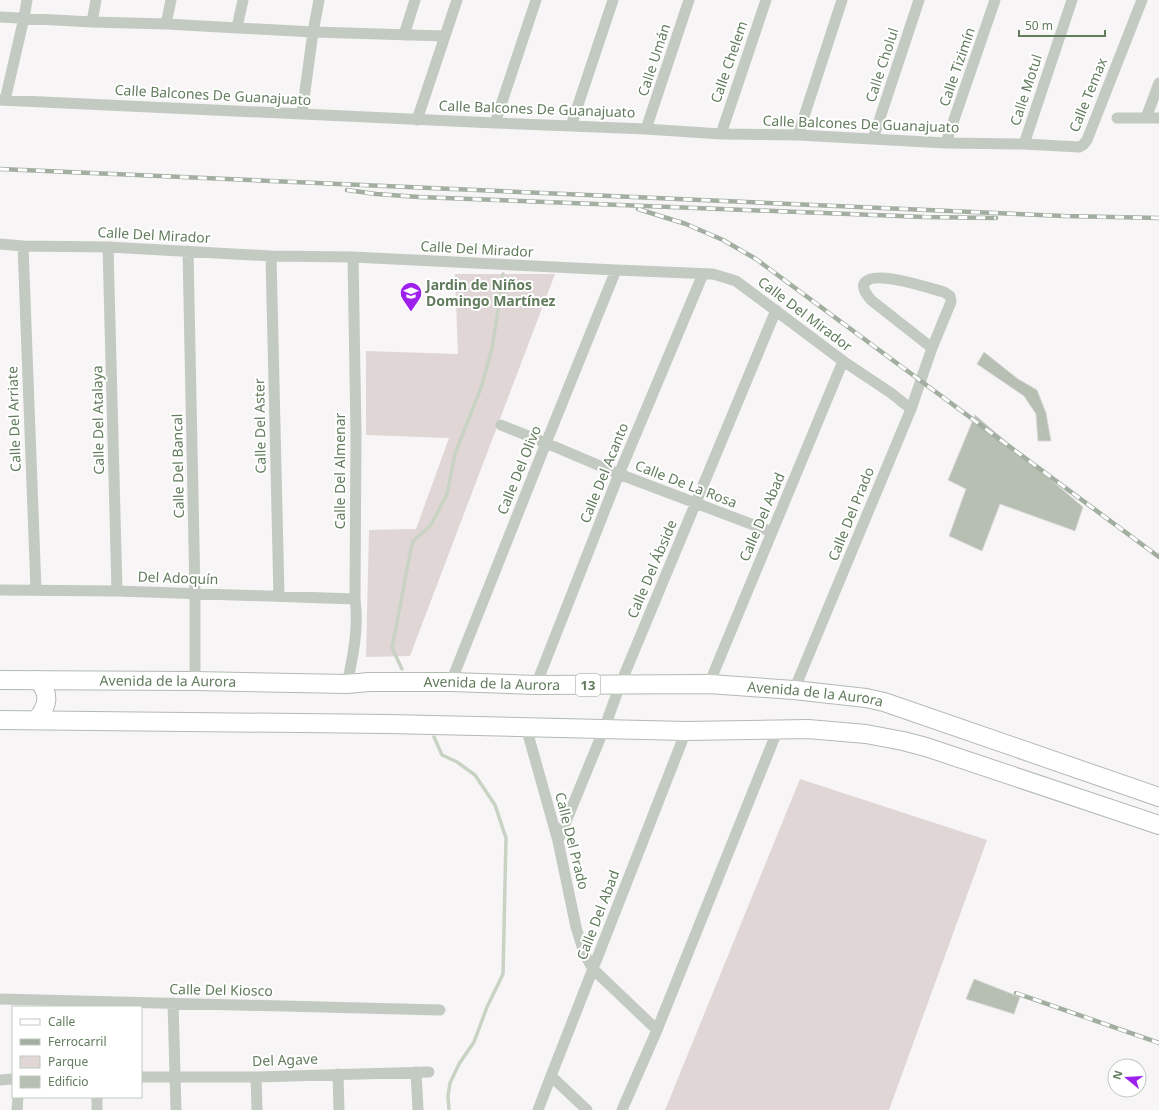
<svg xmlns="http://www.w3.org/2000/svg" width="1159" height="1110" viewBox="0 0 1159 1110" font-family="'Noto Sans',sans-serif">
  <style>
    .green { fill: #e0d6d6 }
    .lines { fill: none; stroke-linecap: round; stroke-linejoin: round }
    .stream { stroke: #c9d3c4; stroke-width: 3.5 }
    .building { fill: #b6bfb2; stroke: #dad7d9 }
    .primary-casing { stroke: #b2bbb0; stroke-width: 20 }
    .minor { stroke: #c2cac1; stroke-width: 11 }
    .primary { stroke: #fff; stroke-width: 18 }
    .rail-casing { stroke: #a2aea0; stroke-width: 4.5 }
    .rail { stroke: #fff; stroke-width: 3; stroke-dasharray: 9; stroke-linecap: butt }
    .labels { text-anchor: middle; stroke-width: 4; stroke-linejoin: round; paint-order: stroke }
    .shield { fill: #fff; stroke: #91a38e; stroke-width: 1 }
    .shield-label { font-size: 13px; font-weight: bold; fill: #627c5d }
    .street-label { font-size: 14px; fill: #627c5d; stroke: #fff }
    .poi-label { font-size: 14px; font-weight: bold; fill: #627c5d; stroke: #fff; text-anchor: start }
  </style>
  <rect width="100%" height="100%" fill="#f8f5f7"/>
  <path class="green" d="M455 274H555L410 656 366 657 369 530 416 529 449 438 366 435V351L458 354Z
    M800 779 987 840 889 1110H665Z"/>
  <g class="lines">
    <path class="stream" d="M402 669 392 648 410 554 413 541 431 525 447 494 455 454 482 385 492 348 497 317 503 274
      M434 737 442 755 457 762 475 775 495 805 506 838 503 974 487 1007 474 1042 459 1064 450 1083 448 1096 449 1110"/>
  </g>
  <path class="building" d="M984 352 1018 379 1037 390 1046 413 1051 441H1038L1036 414 1024 396 977 364Z
    M975 415 1083 507 1075 531 1000 504 982 551 949 536 966 489 948 480Z
    M974 979 1020 997 1014 1014 966 999Z"/>
  <g class="lines">
    <g class="primary-casing">
      <g id="primary">
        <path id="s1" d="M0 680 195 681 347 684 369 682H451L536 685 709 684 794 690 866 698 884 702 1159 797"/>
        <path d="M37 680C51 693 48 706 37 719"/>
        <path d="M0 720 388 724 686 731 808 729 866 734 903 741 926 747 1159 825"/>
      </g>
    </g>
    <path class="minor" d="M0 17 92 22 166 24 313 32 445 36
      M92 22 96 0
      M166 24 171 0
      M237 27 243 0
      M404 35 415 0
      M0 100 495 123 646 129 721 134 798 135 946 143 1024 144 1079 147 1083 145 1087 140 1142 0
      M5 100 24 18 27 0
      M302 113 313 32 319 0
      M1117 118H1159
      M1146 118 1159 83
      M417 120 457 0
      M495 123 536 0
      M571 126 613 0
      M646 129 689 0
      M721 134 766 0
      M798 135 842 0
      M873 139 919 0
      M946 143 995 0
      M1024 144 1072 0
      M0 244 23 246 108 247 271 256 353 257 616 270 713 274 736 281 843 361 891 393 911 409
      M23 246 36 590
      M108 247 117 591
      M188 251 195 594V681
      M271 256 279 596
      M501 425 546 443 619 474 772 532
      M0 590 117 591 355 599
      M451 682 546 443 616 270
      M347 684C353 656 359 628 355 599L356 434 353 257
      M709 684 843 361
      M536 685 619 474 703 274
      M794 690 911 409 932 348 951 302 950 296 944 292C931 289 872 268 864 284 862 290 868 296 871 300L932 348
      M526 727 558 841 576 927 584 953 593 969 657 1030
      M558 841 604 729 620 685 776 310
      M0 999 440 1010
      M173 1003 176 1110
      M416 1072 418 1110
      M338 1074 339 1110
      M551 1076 587 1110
      M141 1077H256L429 1072
      M256 1077 257 1110
      M0 1080 13 1079
      M97 1097V1110
      M17 1110 18 1097
      M538 1110 551 1076 686 731
      M622 1110 657 1030 778 729"/>
    <use href="#primary" class="primary"/>
    <g class="rail-casing">
      <path id="rail" d="M0 169 1064 216 1159 218
        M347 190 376 194 419 197 924 217 996 218
        M638 209 686 224 723 240 756 259 1159 557
        M1016 993 1159 1043"/>
    </g>
    <use href="#rail" class="rail"/>
  </g>
  <defs>
    <g id="school-pin" transform="scale(1.15)"><path d="M0 17L-7.5 6A9.5 9.5 0 1 1 7.5 6Z" fill="#9e20ed" stroke="#fff"/><path d="M0-5L7-2L0 1L-7-2ZM-4 1L0 2.5L4 1V4Q0 6-4 4Z" fill="#fff"/></g>
  </defs>
  <g fill-rule="evenodd">
    <use href="#school-pin" x="411" y="293"/>
  </g>
  <g class="labels">
    <rect class="shield" x="576" y="674" width="24" height="22" rx="3"/>
    <g class="shield-label">
      <text x="588" y="690">13</text>
    </g>
    <g class="street-label">
      <text transform="translate(654 60) rotate(-72)" y="5">Calle Umán</text>
      <text transform="translate(729 62) rotate(-71)" y="5">Calle Chelem</text>
      <text transform="translate(882 65) rotate(-72)" y="5">Calle Cholul</text>
      <text transform="translate(957 67) rotate(-71)" y="5">Calle Tizimín</text>
      <text transform="translate(1026 90) rotate(-72)" y="5">Calle Motul</text>
      <text transform="translate(213 95) rotate(3)" y="5">Calle Balcones De Guanajuato</text>
      <text transform="translate(1088 95) rotate(-68)" y="5">Calle Temax</text>
      <text transform="translate(537 109) rotate(2)" y="5">Calle Balcones De Guanajuato</text>
      <text transform="translate(861 124) rotate(2)" y="5">Calle Balcones De Guanajuato</text>
      <text transform="translate(154 235) rotate(3)" y="5">Calle Del Mirador</text>
      <text transform="translate(477 249) rotate(3)" y="5">Calle Del Mirador</text>
      <text transform="translate(805 314) rotate(37)" y="5">Calle Del Mirador</text>
      <text transform="translate(14 419) rotate(-92)" y="5">Calle Del Arriate</text>
      <text transform="translate(98 420) rotate(-91)" y="5">Calle Del Atalaya</text>
      <text transform="translate(260 426) rotate(-91)" y="5">Calle Del Aster</text>
      <text transform="translate(178 466) rotate(-91)" y="5">Calle Del Bancal</text>
      <text transform="translate(519 470) rotate(-68)" y="5">Calle Del Olivo</text>
      <text transform="translate(340 471) rotate(-90)" y="5">Calle Del Almenar</text>
      <text transform="translate(604 473) rotate(-68)" y="5">Calle Del Acanto</text>
      <text transform="translate(686 484) rotate(21)" y="5">Calle De La Rosa</text>
      <text transform="translate(851 514) rotate(-68)" y="5">Calle Del Prado</text>
      <text transform="translate(762 517) rotate(-67)" y="5">Calle Del Abad</text>
      <text transform="translate(652 569) rotate(-67)" y="5">Calle Del Ábside</text>
      <text transform="translate(178 578) rotate(2)" y="5">Del Adoquín</text>
      <text dy="5" stroke="none"><textPath href="#s1" startOffset="168">Avenida de la Aurora</textPath></text>
      <text dy="5" stroke="none"><textPath href="#s1" startOffset="492">Avenida de la Aurora</textPath></text>
      <text dy="5" stroke="none"><textPath href="#s1" startOffset="816">Avenida de la Aurora</textPath></text>
      <text transform="translate(572 841) rotate(76)" y="5">Calle Del Prado</text>
      <text transform="translate(598 915) rotate(-69)" y="5">Calle Del Abad</text>
      <text transform="translate(221 990) rotate(1)" y="5">Calle Del Kiosco</text>
      <text transform="translate(285 1060) rotate(-2)" y="5">Del Agave</text>
    </g>
    <g class="poi-label">
      <text x="426" y="290">Jardin de Niños<tspan x="426" dy="16">Domingo Martínez</tspan></text>
    </g>
  </g>
  <rect x="12" y="1006" width="130" height="92" fill="#ffffff" stroke="#c0cbbe"/>
  <rect x="20" y="1019" width="20" height="6" fill="#ffffff" stroke="#c0cbbe"/>
  <text x="48" y="1026" font-size="12" fill="#627c5d">Calle</text>
  <rect x="20" y="1039" width="20" height="6" fill="#a2aea0" stroke="#c0cbbe"/>
  <text x="48" y="1046" font-size="12" fill="#627c5d">Ferrocarril</text>
  <rect x="20" y="1056" width="20" height="12" fill="#e0d6d6" stroke="#c0cbbe"/>
  <text x="48" y="1066" font-size="12" fill="#627c5d">Parque</text>
  <rect x="20" y="1076" width="20" height="12" fill="#b6bfb2" stroke="#c0cbbe"/>
  <text x="48" y="1086" font-size="12" fill="#627c5d">Edificio</text>
  <g transform="translate(1127 1078) rotate(288)"><circle r="19" fill="#ffffff" stroke="#c0cbbe"/>
  <path d="M0-3L7 15L0 10L-7 15Z" fill="#9e20ed"/>
  <text y="-6" font-size="11" font-weight="bold" text-anchor="middle" fill="#627c5d">N</text>
  </g>
  <path d="M1019 30v6h86v-6" fill="none" stroke="#627c5d" stroke-width="2"/>
  <text x="1025" y="30" font-size="12" fill="#627c5d" stroke="#ffffff" stroke-width="3" paint-order="stroke">50 m</text>
</svg>
